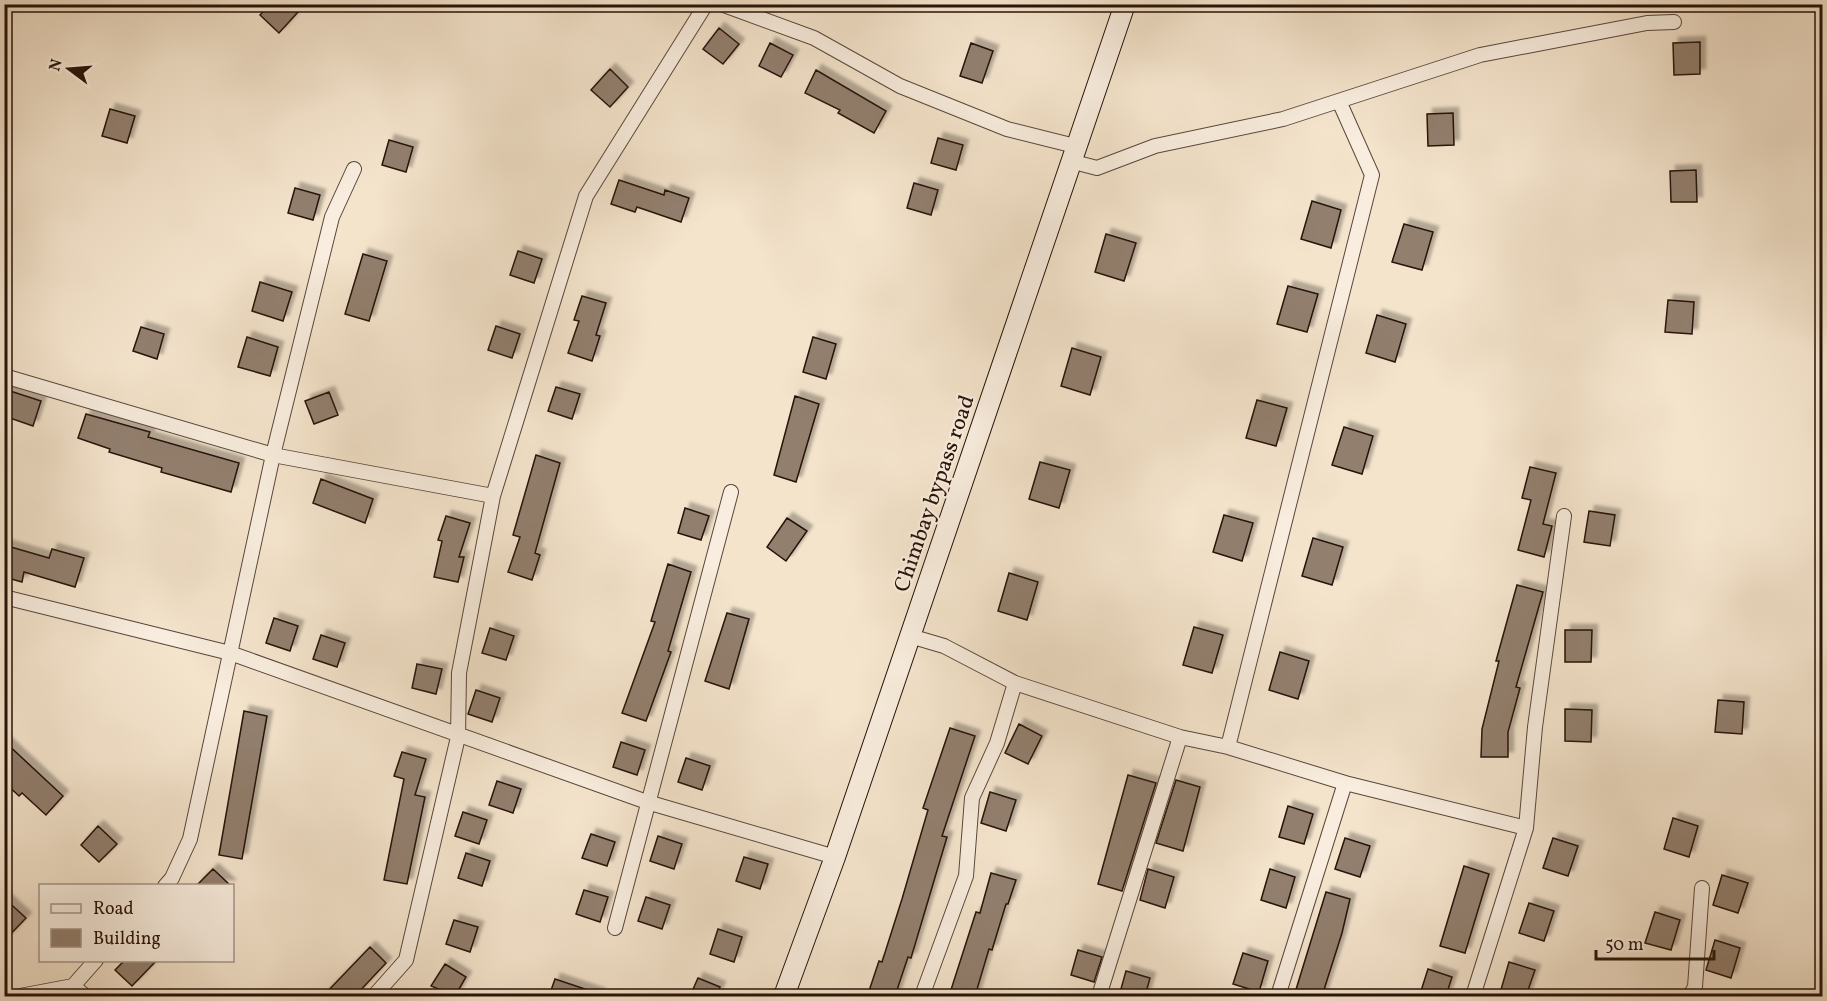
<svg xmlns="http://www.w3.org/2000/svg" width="1827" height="1001" viewBox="0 0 1827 1001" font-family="Vollkorn,serif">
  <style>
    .building { fill: #927f6e; stroke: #271209; stroke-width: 1.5; filter: url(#shadow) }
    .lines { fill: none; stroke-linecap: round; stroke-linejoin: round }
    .street-casing { stroke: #5a463a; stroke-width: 16 }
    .secondary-casing { stroke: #271209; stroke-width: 22 }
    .street { stroke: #f8edde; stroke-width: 14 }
    .secondary { stroke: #f8edde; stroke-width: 20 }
    .labels { text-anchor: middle; stroke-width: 4.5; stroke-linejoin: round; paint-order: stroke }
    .street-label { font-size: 22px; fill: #271209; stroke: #f8edde }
  </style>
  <defs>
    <filter id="shadow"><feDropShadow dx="5.5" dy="-5.5" stdDeviation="1.5" flood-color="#0004"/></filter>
  </defs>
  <rect width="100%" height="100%" fill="#f4e4cc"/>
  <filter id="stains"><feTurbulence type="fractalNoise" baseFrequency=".00333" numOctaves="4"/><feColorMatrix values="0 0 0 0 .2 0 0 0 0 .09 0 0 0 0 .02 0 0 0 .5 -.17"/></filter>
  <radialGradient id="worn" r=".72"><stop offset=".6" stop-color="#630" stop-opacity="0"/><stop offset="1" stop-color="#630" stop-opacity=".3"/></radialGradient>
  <path class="building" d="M270 4H290L298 12 279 33 260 15Z
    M719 28 739 44 723 64 703 49Z
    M1700 42V74L1674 75 1673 43Z
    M770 43 793 55 781 77 759 66Z
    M971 43 993 51 982 83 960 76Z
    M610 69 628 87 610 107 591 90Z
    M816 70 886 111 874 133 838 113 840 110 805 93Z
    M110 109 135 116 127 143 102 136Z
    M1453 113 1454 145 1428 146 1427 114Z
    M938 138 963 145 956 170 931 163Z
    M389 140 413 147 406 172 382 165Z
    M1696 170 1697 202H1671L1670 171Z
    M619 180 664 195 665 190 689 198 681 222 637 207 635 212 611 204Z
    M914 183 938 190 931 215 907 208Z
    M295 188 320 195 313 220 288 213Z
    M1312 201 1341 210 1331 248 1301 239Z
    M1404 224 1433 232 1422 270 1392 262Z
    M1106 234 1136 243 1124 281 1095 272Z
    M518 251 542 259 534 283 510 275Z
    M363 254 387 261 369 321 345 314Z
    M260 282 292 292 283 321 252 311Z
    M1288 286 1318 294 1307 332 1277 324Z
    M582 296 606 303 596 335 600 336 592 361 568 353 579 321 574 320Z
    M1668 300 1694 302 1692 334 1665 332Z
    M1377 315 1406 324 1395 362 1366 353Z
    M496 326 520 334 512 358 488 350Z
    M141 327 164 334 157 359 133 351Z
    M247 337 278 347 270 376 238 367Z
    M813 337 836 344 826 379 803 372Z
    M1072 348 1101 357 1090 395 1061 386Z
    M556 387 580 394 572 419 548 411Z
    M4 389 41 401 33 426 4 416Z
    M329 392 338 415 314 424 305 401Z
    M795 396 819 404 796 482 774 475Z
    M1257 400 1287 408 1276 446 1246 438Z
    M86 414 150 432 148 437 239 463 231 492 161 472 162 468 109 452 110 449 78 438Z
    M1344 427 1373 436 1362 474 1332 465Z
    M536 455 560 463 535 553 540 555 532 580 508 572 520 537 513 535Z
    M1040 462 1070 470 1059 508 1029 499Z
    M1530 467 1556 473 1543 524 1552 526 1544 557 1518 550 1531 500 1522 498Z
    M321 479 373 499 365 523 313 503Z
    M685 508 709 516 701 540 678 533Z
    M1589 511 1615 515 1610 546 1584 542Z
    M1224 515 1253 523 1242 561 1213 552Z
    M446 516 470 523 459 557H464L458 582 434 577 442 541 438 540Z
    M787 518 807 531 786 561 767 547Z
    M1313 538 1343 547 1332 585 1302 576Z
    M4 545 49 558 52 549 84 558 75 587 24 572 22 582 4 577Z
    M668 564 691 572 668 651 671 652 646 721 622 713 655 622 651 621Z
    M1009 573 1038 582 1027 620 998 611Z
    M1517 585 1543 592 1516 687 1520 688 1508 732V757H1481L1482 729 1499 661H1496Z
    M727 613 749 619 729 689 705 681Z
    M274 618 298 626 290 651 266 643Z
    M1194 627 1223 635 1212 673 1183 665Z
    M490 628 514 636 506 660 482 653Z
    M1565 630H1592L1591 662H1565Z
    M321 635 345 643 337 667 313 659Z
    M1280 652 1309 661 1298 699 1269 690Z
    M417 664 442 669 436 694 412 688Z
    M476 690 500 698 492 722 468 714Z
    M1718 700 1744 702 1742 734 1715 732Z
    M1565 709 1592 710 1591 742 1565 741Z
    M244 711 267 716 242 859 219 855Z
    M1019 724 1042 736 1028 764 1005 753Z
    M950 728 975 736 942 836 947 837 911 958 908 957 895 996H886L869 991 879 961 882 962 902 899 928 810 923 808Z
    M4 741 63 796 46 815 22 793 19 796 4 782Z
    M621 742 645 750 637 775 613 767Z
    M402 752 426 759 415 795 425 797 407 884 384 880 404 779 394 776Z
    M686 758 710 766 702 790 678 782Z
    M1128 775 1156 783 1122 891 1098 884Z
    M1176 780 1200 787 1183 851 1156 843Z
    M497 781 521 789 513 813 489 805Z
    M990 792 1016 800 1006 831 981 823Z
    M1288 806 1313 814 1304 844 1279 837Z
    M463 812 487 820 479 844 455 836Z
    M1673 818 1698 826 1689 857 1664 849Z
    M98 826 117 844 99 862 81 845Z
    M591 834 615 842 607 866 582 858Z
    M658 836 682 844 674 869 650 861Z
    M1345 838 1370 846 1360 877 1335 869Z
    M1553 838 1578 846 1568 876 1543 868Z
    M466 853 490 861 482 886 458 878Z
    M744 857 768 864 760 889 736 881Z
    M1464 866 1489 874 1465 953 1440 946Z
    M213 869 230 885H197Z
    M1148 869 1174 877 1165 908 1140 900Z
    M1270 869 1295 877 1286 908 1261 900Z
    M991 873 1016 880 1008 904H1006L992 950 989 949 975 996H949L976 912 980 913Z
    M1722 875 1748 883 1738 913 1713 905Z
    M584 890 608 897 600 922 576 914Z
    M1326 892 1350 899 1342 933 1322 996H1294Z
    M646 897 670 905 662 929 638 921Z
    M4 898 26 918 4 941Z
    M1529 903 1554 911 1544 941 1519 933Z
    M1655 912 1680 920 1671 950 1645 943Z
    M454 920 478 927 470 952 446 944Z
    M718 929 742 937 734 962 710 954Z
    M1715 940 1740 948 1731 978 1706 970Z
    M370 947 386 963 355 996H323Z
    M1078 950 1102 957 1094 982 1071 975Z
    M1243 953 1268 961 1259 992 1233 984Z
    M125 960H157L132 986 115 970Z
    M1509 962 1535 970 1526 996 1500 993Z
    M445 964 466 977 455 996 431 986Z
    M1428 969 1452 977 1446 996 1420 994Z
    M1126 971 1150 978 1145 996H1119Z
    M698 978 720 987 716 996H690Z
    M555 979 600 994V996H549Z"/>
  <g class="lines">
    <g class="street-casing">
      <path id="street" d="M721 4 814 38 900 86 1007 129 1075 146
        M1070 161 1097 168 1155 146 1283 119 1480 55 1647 23 1674 22
        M4 376 273 455 493 496
        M4 597 230 653 647 802 835 857
        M910 636 944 646 1015 683 1180 737 1228 747 1345 783 1526 828
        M1228 747 1372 175 1339 101
        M165 886 172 878 190 839 273 455 332 217 354 169
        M615 928 731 492
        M73 986 85 996
        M4 992 9 996
        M20 996 73 986 96 960
        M374 996 406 960 458 737 459 673 493 496 586 196 706 4
        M922 996 966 876 972 798 997 743 1015 683
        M1099 996 1180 737
        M1278 996 1345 783
        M1473 996 1526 828 1535 727 1564 516
        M1690 996 1695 987 1702 888"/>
    </g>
    <g class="secondary-casing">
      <path id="secondary" d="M784 996 835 857 1125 4"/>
    </g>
    <use href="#street" class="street"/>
    <use href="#secondary" class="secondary"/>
  </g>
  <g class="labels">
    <g class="street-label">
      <text transform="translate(933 493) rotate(-71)" y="8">Chimbay bypass road</text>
    </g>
  </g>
  <rect width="1827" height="1001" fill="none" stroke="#f4e4cc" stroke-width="24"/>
  <rect x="6" y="6" width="1815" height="989" fill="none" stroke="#271209" stroke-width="3"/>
  <rect x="12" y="12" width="1803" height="977" fill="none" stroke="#271209" stroke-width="1.5"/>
  <rect x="39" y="884" width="195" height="78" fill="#f8edde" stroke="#a49589" stroke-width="1.5"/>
  <rect x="51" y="904" width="30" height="9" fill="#f8edde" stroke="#a49589" stroke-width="1.5"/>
  <text x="93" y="914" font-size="18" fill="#271209">Road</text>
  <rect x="51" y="929" width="30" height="18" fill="#927f6e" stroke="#a49589" stroke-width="1.5"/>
  <text x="93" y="944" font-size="18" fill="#271209">Building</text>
  <g transform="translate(69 69) rotate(286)" stroke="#f8edde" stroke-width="4.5" paint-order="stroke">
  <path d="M0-4.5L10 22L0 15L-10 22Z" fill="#271209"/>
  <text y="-9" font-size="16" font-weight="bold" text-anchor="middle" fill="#271209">N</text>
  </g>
  <path d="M1596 950v9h118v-9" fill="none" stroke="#271209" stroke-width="3"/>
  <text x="1605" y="950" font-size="18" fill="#271209" stroke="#f8edde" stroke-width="4.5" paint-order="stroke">50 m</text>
  <rect width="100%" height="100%" filter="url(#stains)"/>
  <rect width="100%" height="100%" fill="url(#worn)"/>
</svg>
